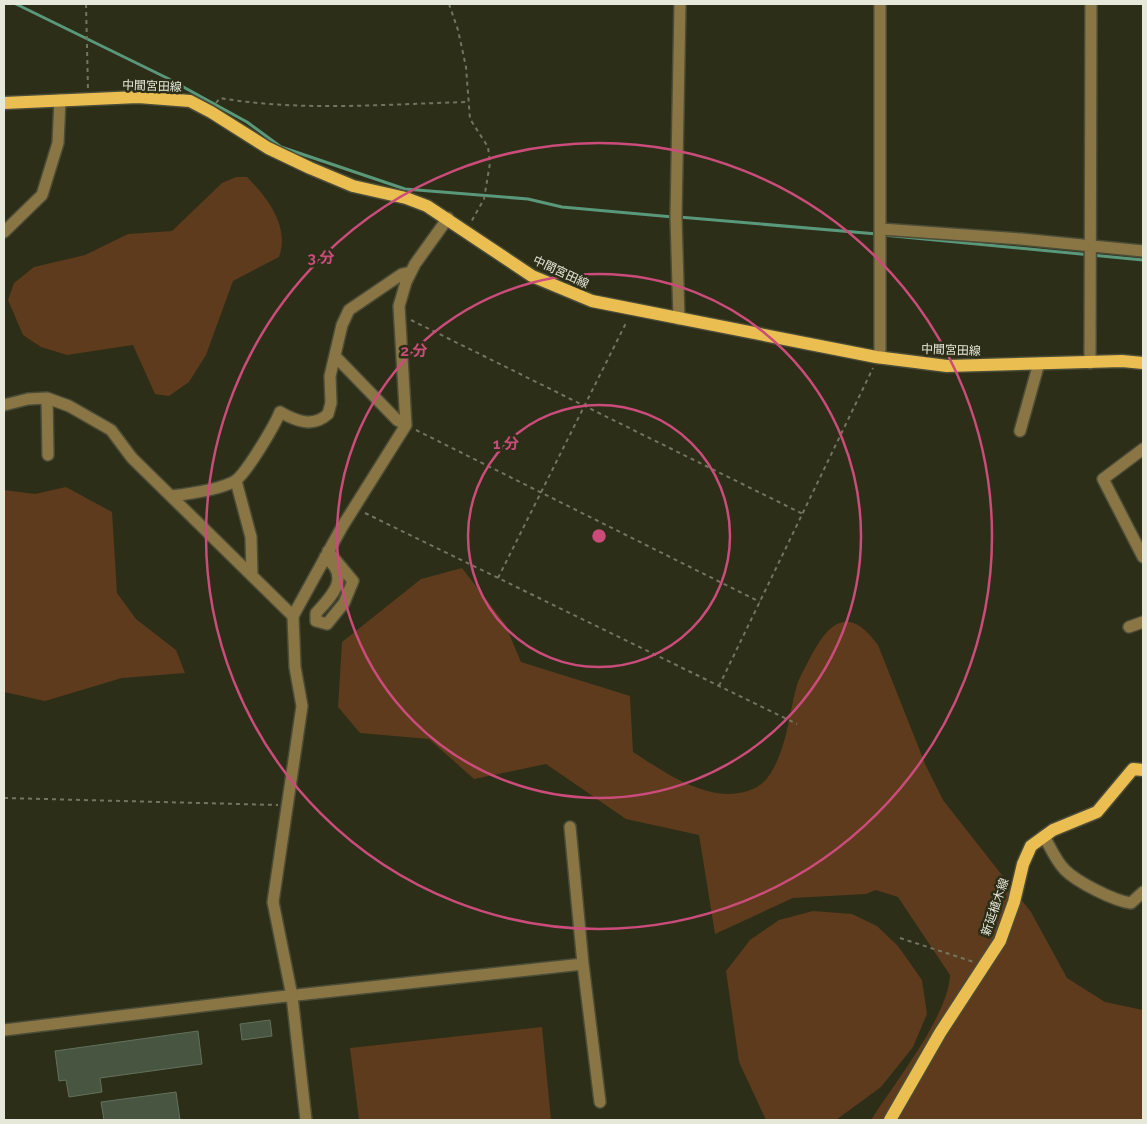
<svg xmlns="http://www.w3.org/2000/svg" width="1147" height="1124" viewBox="0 0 1147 1124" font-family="Raleway,'Noto Sans JP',sans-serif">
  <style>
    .green { fill: #5d3b1c }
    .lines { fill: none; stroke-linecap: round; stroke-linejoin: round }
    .stream { stroke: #5a987b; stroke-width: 3 }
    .building { fill: #475541; stroke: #62715c }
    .minor-casing { stroke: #4a4c37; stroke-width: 14 }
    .major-casing { stroke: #4a4c37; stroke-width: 15 }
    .path { stroke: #737562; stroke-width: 2; stroke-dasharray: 4 4; stroke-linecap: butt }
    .minor { stroke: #8a7545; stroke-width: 11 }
    .major { stroke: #ebbe52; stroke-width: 12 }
    .ring { fill: none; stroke: #cb4c7b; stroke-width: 2.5 }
    .labels { text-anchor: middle; stroke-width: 5; stroke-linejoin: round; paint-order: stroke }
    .street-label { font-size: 12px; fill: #e6e8da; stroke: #2c2e18 }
    .centre { fill: #cb4c7b; stroke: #2c2e18; stroke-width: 2.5 }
    .ring-label { font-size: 15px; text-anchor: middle; font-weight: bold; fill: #cb4c7b; stroke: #2c2e18; stroke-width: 5; stroke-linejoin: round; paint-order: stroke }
  </style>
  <rect width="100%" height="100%" fill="#2c2e18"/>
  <path class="green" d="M236 177H247C268 198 290 227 279 257L233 281 206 355 189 382 169 396 155 394 133 345 67 355 41 347 23 335 8 300 14 283 34 267 85 255 128 234 172 231 222 183Z
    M66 487 112 512 117 593 136 619 176 650 185 673 122 678 45 701 4 692V490L35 494Z
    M462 568 505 624 521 662 630 696 633 752C666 773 714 808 755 788 770 781 777 762 782 748 789 728 791 705 797 685 800 676 806 666 810 658 829 621 849 605 878 645L926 766 943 800 1031 912 1067 978 1105 1002 1143 1010V1120H871C893 1085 949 1015 950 975L898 897 876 890 866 894 793 898 715 934 699 835 626 819 546 764 474 779 429 739 360 733 338 707 342 642 421 579Z
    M813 911 852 914 877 926 898 946 922 980 927 1014 913 1047 881 1087 836 1120H766L739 1062 726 971 750 940 779 920Z
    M542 1027 551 1120H359L350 1048Z"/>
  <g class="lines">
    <path class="stream" d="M16 4 167 78 247 122 281 147 405 189 528 199 562 207 673 217
      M679 217 877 234
      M883 235 1143 260"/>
  </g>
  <path class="building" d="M270 1020 272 1036 242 1040 240 1024Z
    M198 1031 202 1064 100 1078 102 1092 69 1097 66 1080 59 1081 55 1051Z
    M176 1092 180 1120H104L101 1102Z"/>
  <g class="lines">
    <g class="minor-casing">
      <path id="minor" d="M881 229 1021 239 1143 251
        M4 232 42 195 58 143 60 100
        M679 319 676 217 680 4
        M335 356 397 420 406 425
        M880 358V4
        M1090 363 1091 4
        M47 398 48 455
        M4 405 28 399 47 398 69 406 111 430 132 458 293 616
        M1020 431 1039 363
        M1143 449 1103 479 1143 557
        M236 481 251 537 252 576
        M171 496C188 494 221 489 235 481 246 474 275 425 280 412 296 421 313 428 328 414L331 403 330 376 342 325 349 310 402 274 411 272
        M325 557C351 576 333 595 316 613V621L327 624 344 603 353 581 328 551
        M1129 627 1143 622
        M570 827 583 964 600 1102
        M1044 836C1050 847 1056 861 1065 870 1077 882 1114 901 1131 903L1143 892
        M4 1030 269 998 583 964
        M306 1120 292 996 273 902 302 706 295 667 293 616 342 527 406 425 399 306 406 282 415 264 448 218"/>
    </g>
    <g class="major-casing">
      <path id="major" d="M4 103 138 97 190 101 211 112 268 148 310 168 353 186 406 198 427 206 532 276 592 301 876 357 947 366 1122 361 1143 363
        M890 1120 940 1033 1000 941 1014 902 1023 864 1031 846 1053 830 1097 812 1133 769 1143 770"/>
    </g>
    <path class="path" d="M86 4 88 89
      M449 4 458 30 466 67 470 119 488 147 490 163 484 199 471 222
      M216 103 220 98C302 112 386 104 469 102
      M411 320 803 514
      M416 430 760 602
      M365 513 797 724
      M498 578 627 321
      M719 686 873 368
      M4 798 278 805
      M900 938 974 962"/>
    <use href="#minor" class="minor"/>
    <use href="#major" class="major"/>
  </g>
  <g class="ring">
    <circle cx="599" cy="536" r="131"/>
    <circle cx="599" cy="536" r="262"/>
    <circle cx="599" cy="536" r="393"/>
  </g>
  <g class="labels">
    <g class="street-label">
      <text transform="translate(152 86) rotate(2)" y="4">中間宮田線</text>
      <text transform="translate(561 272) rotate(25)" y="4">中間宮田線</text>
      <text transform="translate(951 350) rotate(2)" y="4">中間宮田線</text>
      <text transform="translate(995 907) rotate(-71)" y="4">新延植木線</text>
    </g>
  </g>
  <circle cx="599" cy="536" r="8" class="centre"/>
  <g class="ring-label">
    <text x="321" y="263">3 分</text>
    <text x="414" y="356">2 分</text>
    <text x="506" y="449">1 分</text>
  </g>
  <rect width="1147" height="1124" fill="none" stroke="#e6e8da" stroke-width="10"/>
</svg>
